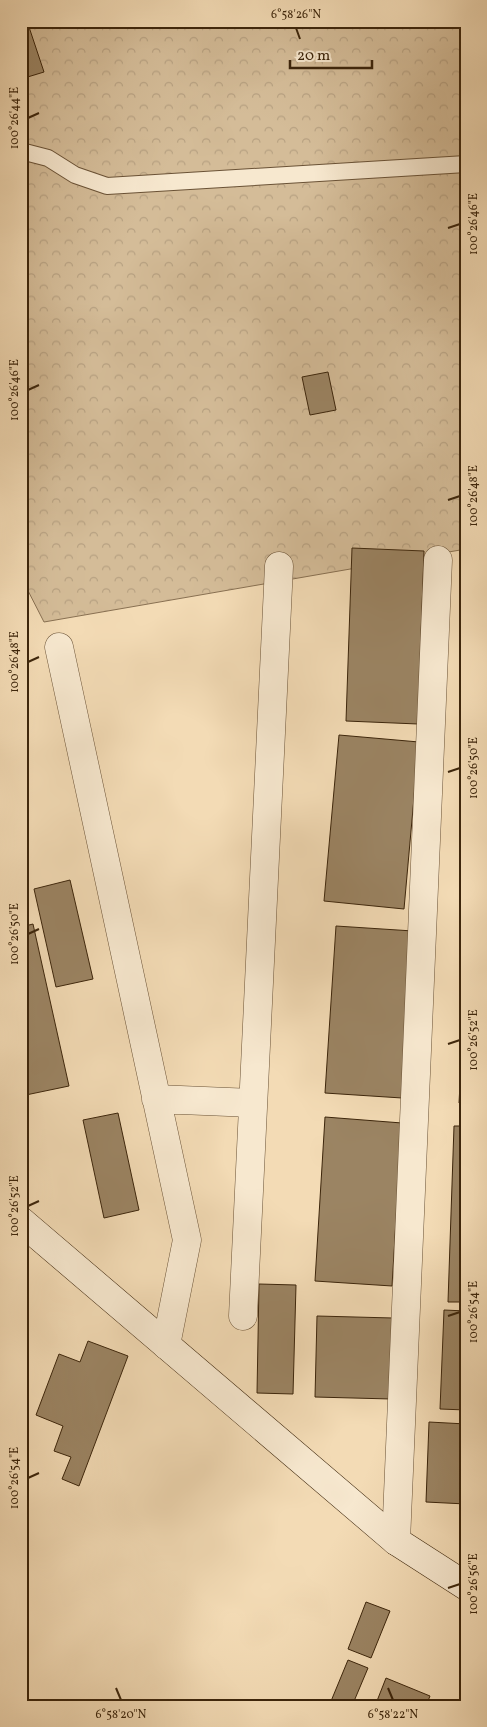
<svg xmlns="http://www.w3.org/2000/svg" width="487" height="1727" viewBox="0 0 487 1727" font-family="Vollkorn,serif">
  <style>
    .forest { fill: url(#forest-crowns); stroke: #887052 }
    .building { fill: #9b8463; stroke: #3c250b }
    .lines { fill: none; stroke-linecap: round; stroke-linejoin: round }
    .lane-casing { stroke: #6a5236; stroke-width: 18 }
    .street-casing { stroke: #6a5236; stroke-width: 29 }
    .secondary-casing { stroke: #3c250b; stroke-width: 29 }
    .lane { stroke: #f7e8cf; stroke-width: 16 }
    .street { stroke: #f7e8cf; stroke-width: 28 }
    .secondary { stroke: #f7e8cf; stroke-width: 28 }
    .ticks { fill: none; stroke: #3c250b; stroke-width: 2 }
    .neatline { fill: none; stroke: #3c250b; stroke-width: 2 }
    .ticks-label { font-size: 12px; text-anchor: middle; fill: #3c250b }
  </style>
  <defs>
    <pattern id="forest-crowns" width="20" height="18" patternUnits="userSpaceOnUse" patternTransform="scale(1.25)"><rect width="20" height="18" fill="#d4bc98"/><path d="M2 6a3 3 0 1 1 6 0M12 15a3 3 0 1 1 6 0" fill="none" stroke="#b7a182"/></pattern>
  </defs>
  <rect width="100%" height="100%" fill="#f3dbb5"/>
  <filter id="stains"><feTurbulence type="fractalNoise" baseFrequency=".004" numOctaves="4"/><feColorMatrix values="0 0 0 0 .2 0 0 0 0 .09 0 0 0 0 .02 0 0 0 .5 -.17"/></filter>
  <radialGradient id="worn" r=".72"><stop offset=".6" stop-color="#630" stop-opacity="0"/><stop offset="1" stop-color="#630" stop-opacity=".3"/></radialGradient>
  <path class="forest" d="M21 21H466V549L44 622 21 577Z"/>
  <path class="building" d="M21 21H27L44 72 21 79Z
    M328 372 336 410 310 415 302 377Z
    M352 548 424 551 418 724 346 721Z
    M339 735 419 742 404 909 324 901Z
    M70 880 93 979 56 987 34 889Z
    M33 924 69 1086 21 1096V927Z
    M336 926 413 931 402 1098 325 1093Z
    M466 973V1103H459Z
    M118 1113 139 1210 104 1218 83 1120Z
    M325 1117 402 1123 392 1286 315 1281Z
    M454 1126H466V1302H448Z
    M259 1284 296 1285 293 1394 257 1393Z
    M444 1310 466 1311V1410L440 1409Z
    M317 1316 393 1318 391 1399 315 1397Z
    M88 1341 128 1356 79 1486 62 1479 71 1457 54 1451 63 1426 36 1415 59 1354 80 1362Z
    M429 1422 466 1424V1504L426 1502Z
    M366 1602 390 1611 371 1658 348 1649Z
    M348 1660 368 1668 352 1706H329Z
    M386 1678 430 1696 426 1706H375Z"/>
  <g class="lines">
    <g class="lane-casing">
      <path id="lane" d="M21 151 48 158 75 175 107 186 466 164"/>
    </g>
    <g class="street-casing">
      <path id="street" d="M59 647 187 1240 166 1345
        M156 1099 253 1103
        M243 1316 279 566
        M396 1541 438 560"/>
    </g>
    <g class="secondary-casing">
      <path id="secondary" d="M21 1221 396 1541 466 1586"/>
    </g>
    <use href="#lane" class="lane"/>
    <use href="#street" class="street"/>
    <use href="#secondary" class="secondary"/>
  </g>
  <path class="ticks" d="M296 28 300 39M28 118 39 113M448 228 460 224M28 390 39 385M448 500 460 496M28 662 39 657M448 772 460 768M28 934 39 929M448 1044 460 1040M28 1206 39 1201M448 1316 460 1312M28 1478 39 1473M448 1588 460 1584M116 1688 121 1700M388 1688 393 1700"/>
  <rect width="487" height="1727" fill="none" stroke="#f3dbb5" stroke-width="55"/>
  <path d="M290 60v8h82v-8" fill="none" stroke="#3c250b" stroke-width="2.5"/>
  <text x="297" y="60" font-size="15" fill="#3c250b" stroke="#f7e8cf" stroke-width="4" paint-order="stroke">20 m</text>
  <rect x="28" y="28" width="432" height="1672" class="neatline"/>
  <g class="ticks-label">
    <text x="296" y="18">6°58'26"N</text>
    <text transform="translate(14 118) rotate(-90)" y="4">100°26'44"E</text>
    <text transform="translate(473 224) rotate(-90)" y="4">100°26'46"E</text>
    <text transform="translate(14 390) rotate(-90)" y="4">100°26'46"E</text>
    <text transform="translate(473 496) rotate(-90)" y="4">100°26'48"E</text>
    <text transform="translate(14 662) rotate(-90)" y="4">100°26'48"E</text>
    <text transform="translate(473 768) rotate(-90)" y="4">100°26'50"E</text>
    <text transform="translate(14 934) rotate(-90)" y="4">100°26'50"E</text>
    <text transform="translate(473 1040) rotate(-90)" y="4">100°26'52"E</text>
    <text transform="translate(14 1206) rotate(-90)" y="4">100°26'52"E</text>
    <text transform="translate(473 1312) rotate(-90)" y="4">100°26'54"E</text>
    <text transform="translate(14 1478) rotate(-90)" y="4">100°26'54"E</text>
    <text transform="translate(473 1584) rotate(-90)" y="4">100°26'56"E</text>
    <text x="121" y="1718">6°58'20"N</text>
    <text x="393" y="1718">6°58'22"N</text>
  </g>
  <rect width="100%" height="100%" filter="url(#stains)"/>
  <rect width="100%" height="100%" fill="url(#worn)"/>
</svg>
